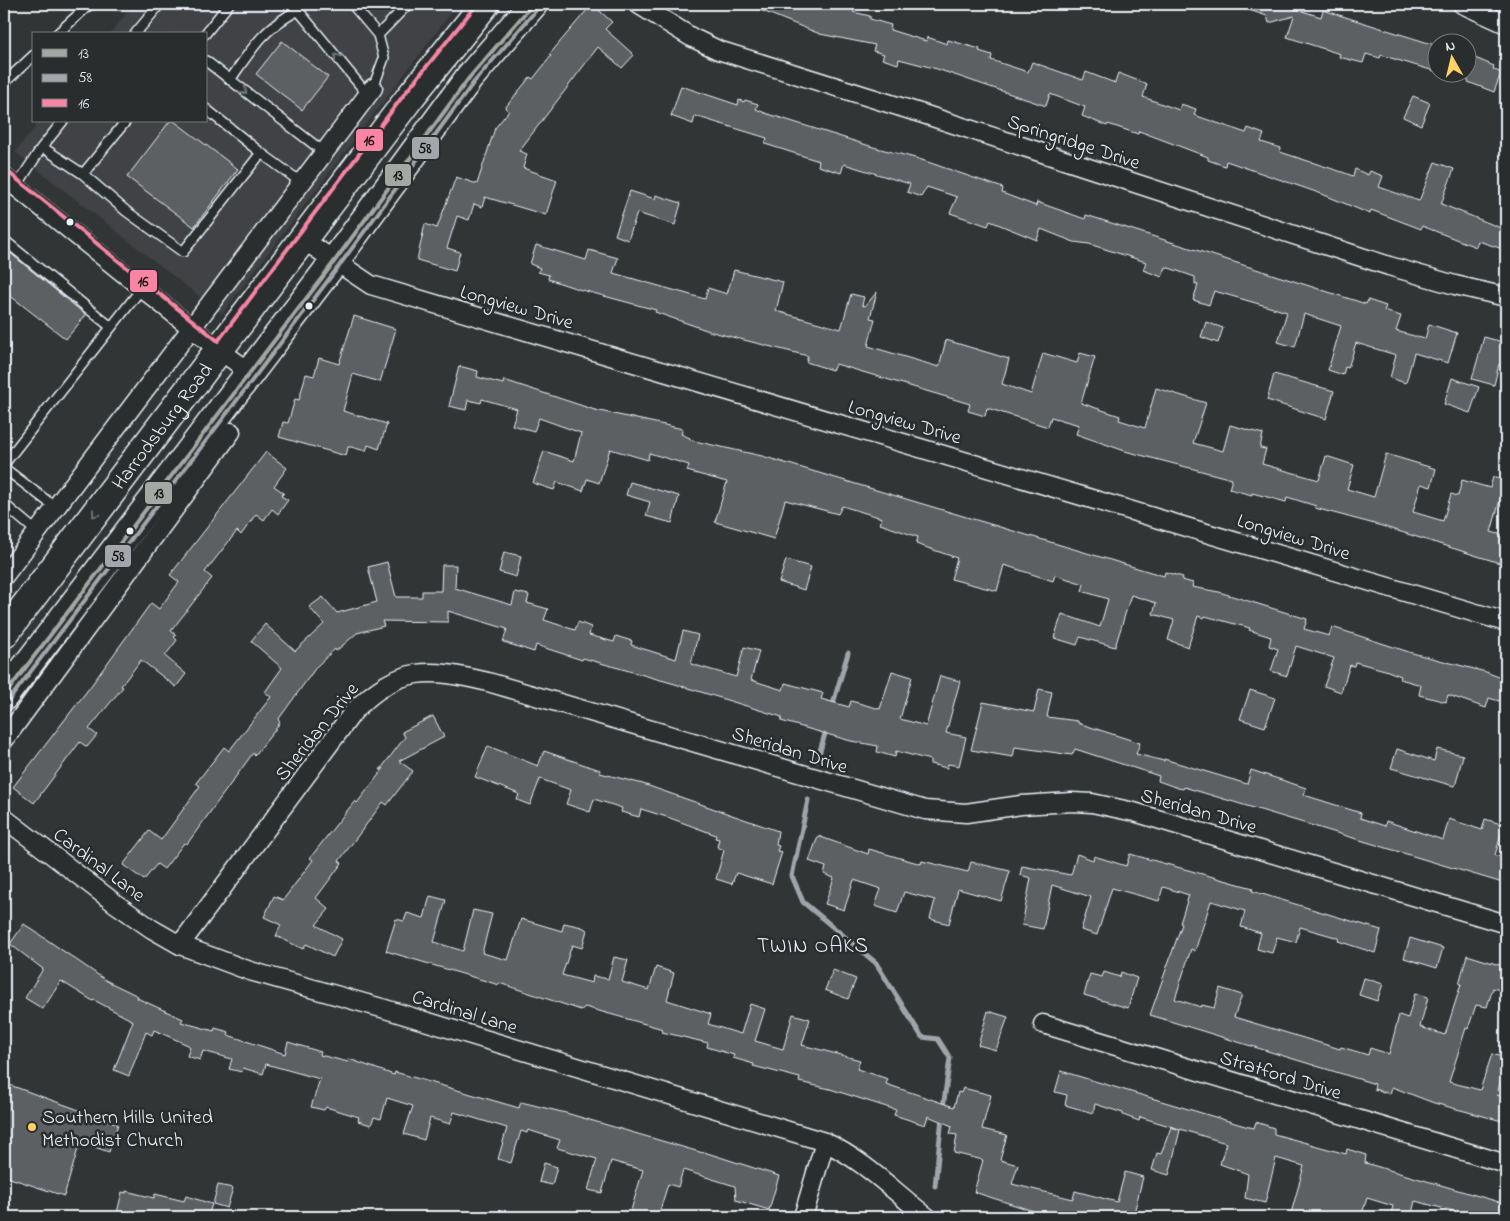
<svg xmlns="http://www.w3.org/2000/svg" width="1510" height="1221" viewBox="0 0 1510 1221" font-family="'Indie Flower',sans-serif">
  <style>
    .built { fill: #3f4244 }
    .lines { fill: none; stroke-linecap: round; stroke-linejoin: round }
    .stream { stroke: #9fa5aa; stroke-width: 5 }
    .building { fill: #5c6063; stroke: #e8f1f8 }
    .service-casing { stroke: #e8f1f8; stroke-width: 12 }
    .minor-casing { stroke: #e8f1f8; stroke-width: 21 }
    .primary-casing { stroke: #e8f1f8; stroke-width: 31 }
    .service { stroke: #2a2d2e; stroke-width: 9 }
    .minor { stroke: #2a2d2e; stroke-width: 18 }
    .primary { stroke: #2a2d2e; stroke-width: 28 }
    .bus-1-casing { stroke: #2a2d2e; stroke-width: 8 }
    .bus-2-casing { stroke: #2a2d2e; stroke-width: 8 }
    .bus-3-casing { stroke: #2a2d2e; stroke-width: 8 }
    .bus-1 { stroke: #a3a8a3; stroke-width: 4 }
    .bus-2 { stroke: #a3a6aa; stroke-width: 4 }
    .bus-3 { stroke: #f985a5; stroke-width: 4 }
    .oneway { stroke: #6c7275 }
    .bus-dot { fill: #e8f1f8; stroke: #2a2d2e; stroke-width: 2 }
    .poi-dot { fill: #ffd166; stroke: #2a2d2e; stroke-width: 2 }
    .labels { text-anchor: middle; stroke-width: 5; stroke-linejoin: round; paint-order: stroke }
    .street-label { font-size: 20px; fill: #e8f1f8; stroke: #2a2d2e }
    .poi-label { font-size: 20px; fill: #e8f1f8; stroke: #2a2d2e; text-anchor: start }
    .neighbourhood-label { font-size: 21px; letter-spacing: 1px; fill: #e8f1f8; stroke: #2a2d2e }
    .line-badge { stroke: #2a2d2e; stroke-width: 2 }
    .pale-badge-label { font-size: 14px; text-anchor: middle; font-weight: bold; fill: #111 }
  </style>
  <rect width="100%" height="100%" fill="#323536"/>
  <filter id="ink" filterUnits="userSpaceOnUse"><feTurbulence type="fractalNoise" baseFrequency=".02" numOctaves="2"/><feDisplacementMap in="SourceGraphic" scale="10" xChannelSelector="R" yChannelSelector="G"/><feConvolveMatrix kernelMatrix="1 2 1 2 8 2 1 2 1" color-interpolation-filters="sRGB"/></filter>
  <g filter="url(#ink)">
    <path class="built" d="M134 4H458L222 314 15 152 40 121H206V34H110Z"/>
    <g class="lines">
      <path class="stream" d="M832 707 848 653
        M817 761 827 727
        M808 800 792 876 803 902 876 963 922 1037 938 1039 950 1058 943 1108
        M935 1186 942 1117"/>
    </g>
    <path class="building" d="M592 4 612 22 605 29 634 55 622 68 598 47 519 151 527 154 523 168 557 180 546 215 485 197 482 207 474 204 469 220 457 216 447 248 460 252 455 271 417 260 425 224 437 228 456 177 477 184 495 128 509 111 505 108 530 77 533 79 551 56 549 55Z
      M745 4H855L853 12 870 16V19L891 25 890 30 926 41 927 37 947 44 948 40 980 49 979 51 992 55 991 60 1028 72 1032 62 1083 80 1086 72 1115 83 1118 73 1147 84 1143 97 1179 110 1181 104 1196 109 1194 115 1246 133 1248 128 1264 134 1261 142 1281 148 1280 152 1342 172 1353 176 1355 169 1368 175 1370 171 1383 176 1379 187 1419 201 1435 162 1454 169 1441 204 1506 230V250L1478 241 1476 247 1422 226 1421 229 1371 210 1370 214 1322 194 1226 161 1225 166 1208 160V157L1139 131 1138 134 1108 124 1107 126 1082 116 1085 107 1050 94 1046 106 937 69 899 59 898 64 882 59 884 54 873 51 875 45 820 34Z
      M1240 4H1280L1321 17 1323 10 1438 46V70L1434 69V71L1381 55 1380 58 1366 54 1363 63 1339 57 1340 54 1287 37 1294 16 1269 23 1267 16 1240 7Z
      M282 41 328 77 302 110 256 74Z
      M1468 55 1494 66 1493 69 1501 73 1494 92 1468 82Z
      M681 86 738 105 739 100 744 102 745 100 758 104 756 109 765 113 873 147 919 159 1003 188 1002 193 1036 206 1037 202 1085 219 1086 215 1366 304 1368 300 1386 306 1384 311 1401 316 1396 331 1425 339 1429 324 1457 333 1448 363 1414 353 1406 383 1390 378 1396 355 1356 343 1348 368 1345 367 1343 375 1328 370 1341 326 1304 314 1295 347 1278 342 1287 312 1214 291 1209 305 1193 300 1198 285 1195 284V277L1166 267 1162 277 1143 270 1146 262 1089 244 1074 242 1041 229 1037 240 990 221 988 226 950 213 957 197 927 187 921 197 907 192 910 184 844 164 841 173 818 166 819 161 765 144 767 138 695 116 693 124 671 116Z
      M1413 96 1430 103 1421 125 1403 117Z
      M170 121H174L238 169 194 227 127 177Z
      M630 191 655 199 656 195 681 203 675 225 637 213 628 240 615 235Z
      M536 245 586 260 589 250 618 258 613 273 705 299 708 288 727 294 734 270 783 282 776 311 841 329 851 294 864 297 862 305 865 306 877 292 870 318 875 319 868 346 939 367 946 340 1009 359 1002 384 1031 394 1043 353 1077 363 1080 353 1095 357 1081 403 1120 416 1119 420 1145 428 1156 388 1206 403 1193 443 1223 451 1230 425 1263 434 1260 448 1266 449 1262 464 1319 480 1326 456 1354 465 1347 489 1374 497 1386 454 1436 469 1431 487 1421 484 1413 512 1443 521 1451 494 1458 496 1462 480 1490 488 1493 477 1506 480V502L1500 500 1491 532 1506 536V565L1382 526 1315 508 1316 506 1287 497 1286 502 1252 493V495L1229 489 1232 479 1125 451 1076 434 1079 425 1051 417 1048 427 987 408 985 416 968 411 970 404 836 364 832 370 806 362 808 356 712 332 655 312 656 310 578 289 548 279 549 275 538 272 540 268 530 264Z
      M4 248 86 315 66 339 4 291Z
      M354 316 396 329 380 382 353 374 343 411 387 424 379 449 368 445 366 451 351 447H348L346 456 279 437 283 422 288 423 295 399 299 400 306 374 314 376 319 358 339 364Z
      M1206 322 1223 328 1218 343 1201 337Z
      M1484 337 1506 343V366L1499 364 1494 385 1472 379Z
      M459 366 478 371 477 377 503 384 504 380 595 410 683 429 681 434 690 438V440L762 456 1164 576 1165 572 1183 577 1182 580 1193 583 1192 587 1219 592 1307 619 1304 629 1329 636 1332 627 1412 653 1486 672 1506 680V703L1489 698 1486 708 1448 695 1446 702 1419 695 1421 685 1400 679 1401 676 1385 670 1355 662 1354 666 1350 665 1341 692 1324 686 1334 658 1296 646 1287 676 1271 671 1278 649 1269 646 1271 637 1249 630 1250 628 1205 616 1204 618 1198 616 1188 647 1168 640 1174 620 1153 614 1156 603 1131 595 1115 647 1080 637 1077 645 1054 638 1062 614 1100 627 1108 599 1082 591 1084 584 1055 575 1053 581 1004 565 997 591 951 579 957 558 916 544 918 537 880 524 882 518 842 506 838 514 785 500 774 539 733 527 715 522 727 482 687 471 689 465 649 453 648 460 610 449 599 483 587 479 583 491 557 482 554 490 533 483 544 451 574 461 581 433 539 418 534 431 512 425 517 409 482 399 481 403 468 400 466 410 449 406Z
      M1274 374 1334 391 1326 419 1267 400Z
      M1452 378 1479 387 1470 413 1444 404Z
      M266 452 287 468 274 486 284 493 281 496 288 500 278 514 272 509 264 520 256 514 241 535 237 531 205 572 212 578 171 631 176 635 174 637 177 640 165 656 186 674 176 687 141 660 121 686 123 687 89 729 97 735 87 747 80 742 34 803 13 787 90 687 151 603 159 609 179 582 170 575Z
      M630 482 679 496 672 523 646 516 650 502 626 495Z
      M504 552 521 556 516 577 499 572Z
      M786 560 811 567 804 590 779 582Z
      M387 562 396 597H422V591H441L442 565H456L455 588 512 605 515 592 529 595 527 603 548 609 544 620 575 630 578 622 591 627 589 635 614 642 616 636 632 641 631 645 676 659 683 631 698 635 691 664 736 677 744 647 759 651 751 680 783 690 785 683 823 693 821 699 849 707 851 701 880 709 892 671 912 677 900 719 926 726 940 676 960 681 946 733 966 737 959 766 948 764 947 768 930 764V760L896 751 895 757 877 752 878 746 851 741 781 721 782 717 675 684 583 658 582 660 536 645 534 652 503 642 507 629 448 611V622L382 621 384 626 357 633 336 651 335 649 317 666 278 720 280 722 275 730 255 755 253 753 187 844 184 843 164 869 157 864 144 880 123 865 149 831 161 840 200 786 196 783 224 747 229 751 271 697 265 692 282 668 251 641 265 624 295 651 324 624 309 607 323 597 337 613 377 602 368 567Z
      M1039 689 1052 692 1047 717 1078 721V723L1140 743 1136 754 1164 761V759L1247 784 1251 770 1306 788 1304 795 1361 813 1360 818 1385 826 1386 821 1443 840 1449 819 1482 830 1485 819 1504 825 1495 855 1506 859V884L1184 787 1183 789 1178 788 1158 781 1159 776 1075 749 1072 755 1015 747 1013 757 971 750 983 702 1034 712Z
      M1250 690 1275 698 1265 727 1240 719Z
      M433 716 444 737 399 761 413 771 387 805 383 802 339 861 342 863 316 898 329 909 316 925 342 939 333 957 306 944 303 949 276 936 281 925 264 917 274 896 283 900 313 860 310 858 338 822 355 801 357 803 384 768 380 770 405 737 402 732Z
      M488 746 538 766 544 751 600 770V773L643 784 778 831 776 845 779 846 777 851 782 852 772 884 736 873 732 884 716 879 724 850 717 847 719 839 715 838 716 835 670 818 641 809 639 817 621 812 622 808 594 799 590 812 566 804 571 790 540 779 530 805 517 800 519 794 475 777Z
      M1397 749 1434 761 1437 749 1463 755 1456 783 1454 786 1391 768Z
      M818 836 868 854 869 849 921 864 922 861 968 872 971 862 1010 871 1001 901 958 889 949 924 930 919 935 900 904 892 897 913 875 906 881 889 854 880 844 910 825 904 834 878 824 874 826 867 809 861Z
      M1077 854 1093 860 1094 856 1126 866 1130 854 1253 888 1252 891 1381 930 1375 953 1338 941 1339 938 1300 927 1296 942 1277 937 1272 953 1257 949 1261 933 1241 927 1245 911 1211 901 1195 951 1191 949 1175 999 1201 1007 1202 1005 1214 1008 1220 988 1242 995 1234 1017 1340 1049 1341 1047 1368 1055 1370 1048 1389 1054 1399 1015 1408 1018 1415 993 1428 997 1420 1027 1445 1035 1461 984H1459L1467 955 1506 967 1503 991 1493 988 1487 1007 1476 1005 1468 1029 1466 1028 1449 1082 1480 1090 1492 1054 1506 1058 1497 1095 1506 1098V1122L1434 1103 1392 1087 1390 1094 1374 1089 1375 1084 1150 1015 1182 924 1180 923 1189 895 1163 887 1159 901 1112 888 1097 935 1081 930 1091 897 1052 885 1043 929 1022 925 1031 878 1020 875 1022 866 1071 875Z
      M430 896 446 900 434 942 463 951 473 910 492 914 482 953 508 960 521 919 562 931 564 923 582 927 587 930 582 948 572 945 562 975 592 983 593 976 608 979 614 957 628 960 622 982 649 990 656 967 674 973 667 1000 711 1014 708 1024 741 1034 750 1004 765 1009 755 1041 783 1049 793 1014 810 1019 802 1045 860 1060 857 1069 888 1079 886 1084 954 1107 958 1092 961 1093 963 1088 991 1095 982 1129 1007 1135 1000 1160 1018 1165 1012 1184 1073 1199 1075 1191 1117 1202 1125 1172 1143 1177 1133 1217H1052L974 1192 983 1160 954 1153 957 1135 950 1134 952 1126 928 1116 925 1125 894 1115 896 1110 830 1089 799 1082 800 1078 753 1066 754 1064 733 1058 734 1055 707 1047 708 1043 662 1032 663 1029 585 1007 581 1010 499 983V985L386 951 396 919 404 921 407 913 424 918Z
      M24 924 107 981 138 996 137 998 183 1019 181 1022 214 1031 215 1028 229 1032 228 1035 285 1054 288 1042 321 1052 320 1055 348 1062 349 1059 394 1075 395 1072 519 1108 521 1102 566 1113 703 1153 704 1152 779 1176 769 1210 736 1200 735 1186 683 1170 678 1187 668 1184 658 1217H629L643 1170 611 1161 602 1193 588 1190 597 1159 557 1148 560 1140 528 1130 527 1133 521 1131 511 1163 498 1159 507 1128 454 1112 450 1124 430 1118 424 1140 404 1134 413 1106 387 1098 381 1119 374 1117 371 1125 358 1121 359 1117 326 1107 324 1110 311 1107 320 1079 266 1064 263 1074 243 1068 242 1072 229 1069 232 1059 203 1051 200 1060 187 1056 190 1047 188 1045 154 1030 152 1035 146 1032 129 1076 114 1070 133 1021 94 1000 93 1001 61 981 43 1009 25 998 43 969 10 944Z
      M1410 938 1443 948 1437 968 1404 958Z
      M833 970 856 979 848 999 825 990Z
      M1104 972 1120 977 1121 972 1137 978 1128 1008 1084 995 1090 974 1102 977Z
      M1364 978 1383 984 1377 1001 1359 995Z
      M988 1011 1008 1017 996 1050 978 1045Z
      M1061 1071 1245 1126 1254 1128 1256 1122 1274 1128V1134L1346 1154 1347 1149 1366 1155 1365 1163 1506 1204 1504 1217H1476L1415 1201 1411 1217H1390L1393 1206 1367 1198 1361 1217H1290L1304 1166 1276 1158 1265 1203 1245 1198 1248 1174 1220 1164 1226 1143 1140 1117 1139 1121 1123 1115V1113L1095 1104 1093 1113 1065 1105 1067 1095 1055 1092Z
      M4 1083 118 1124 109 1152 80 1142 64 1196 4 1176Z
      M1171 1127 1180 1130 1169 1175 1152 1170 1157 1153 1161 1154Z
      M544 1163 557 1167 552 1185 539 1182Z
      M218 1185 233 1188 227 1208 213 1204Z
      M126 1191 154 1198 155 1194 184 1201 186 1196 212 1204 208 1217H116L122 1192 126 1193Z"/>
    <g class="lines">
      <g class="service-casing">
        <path id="service" d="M293 4 368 95
          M352 4 378 35 384 58 373 88
          M57 34 90 4
          M135 34 160 4
          M205 34 229 4
          M378 35 408 4
          M206 61 325 153
          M230 80C251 50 264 27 299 10
          M4 83 34 55
          M42 147 83 174 126 211 183 252 261 153 206 109
          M261 153 302 183
          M83 174 126 121
          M16 187 42 147 63 121
          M4 240 111 327
          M4 464 142 288
          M4 468 55 507
          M4 504 37 532"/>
      </g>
      <g class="minor-casing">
        <path id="minor" d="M638 4 691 37 718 50 923 114 1389 266 1455 285 1506 297
          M1462 4 1506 24
          M4 177 219 350 250 372
          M302 239 371 285 1506 622
          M4 576 373 88
          M4 740 231 432
          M4 818 116 904 152 929 180 945 250 971 385 1009 825 1142C866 1162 892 1190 927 1217
          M180 945 354 711C400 665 428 668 488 682L925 810 966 813 1021 805 1072 802 1092 803 1134 812 1506 924
          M1043 1024 1506 1164
          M803 1217 825 1142"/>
      </g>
      <g class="primary-casing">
        <g id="primary">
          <path id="s1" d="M4 634 411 96 485 4"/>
          <path d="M4 696 334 262 469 78 533 4"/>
        </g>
      </g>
      <use href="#service" class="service"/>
      <use href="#minor" class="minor"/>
      <use href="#primary" class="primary"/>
      <g class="bus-1-casing">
        <path id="bus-1" d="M4 696 334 262 469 78 533 4"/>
      </g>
      <g class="bus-2-casing">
        <path id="bus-2" d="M9 700 339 266 474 82 538 8"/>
      </g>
      <g class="bus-3-casing">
        <path id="bus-3" d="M8 172 218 341 406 92 477 4"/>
      </g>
      <use href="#bus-1" class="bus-1"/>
      <use href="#bus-2" class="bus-2"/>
      <use href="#bus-3" class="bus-3"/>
    </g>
    <defs><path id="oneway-chevron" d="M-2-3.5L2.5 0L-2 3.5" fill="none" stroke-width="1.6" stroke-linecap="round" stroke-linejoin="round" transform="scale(1.25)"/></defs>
    <g class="oneway">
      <use href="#oneway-chevron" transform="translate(337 57) rotate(-127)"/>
      <use href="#oneway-chevron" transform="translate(244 91) rotate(38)"/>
      <use href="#oneway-chevron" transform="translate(95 514) rotate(127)"/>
    </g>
  </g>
  <g class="bus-dot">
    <circle cx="70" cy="222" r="4.5"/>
    <circle cx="309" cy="306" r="4.5"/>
    <circle cx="130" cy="531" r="4.5"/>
  </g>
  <circle class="poi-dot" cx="32" cy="1127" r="5"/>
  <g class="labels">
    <g class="street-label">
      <text transform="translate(1074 141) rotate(18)" y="7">Springridge Drive</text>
      <text transform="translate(517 306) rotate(16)" y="7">Longview Drive</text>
      <text transform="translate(905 421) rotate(16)" y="7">Longview Drive</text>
      <text dy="7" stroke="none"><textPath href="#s1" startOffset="261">Harrodsburg Road</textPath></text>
      <text transform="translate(1294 536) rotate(17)" y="7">Longview Drive</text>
      <text transform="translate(316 731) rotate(-51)" y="7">Sheridan Drive</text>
      <text transform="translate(790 749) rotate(17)" y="7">Sheridan Drive</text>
      <text transform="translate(1199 810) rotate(16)" y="7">Sheridan Drive</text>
      <text transform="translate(100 864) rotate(37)" y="7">Cardinal Lane</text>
      <text transform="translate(465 1011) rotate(17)" y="7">Cardinal Lane</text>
      <text transform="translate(1281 1074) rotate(17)" y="7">Stratford Drive</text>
    </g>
    <g class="poi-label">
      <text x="42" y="1123">Southern Hills United<tspan x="42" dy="23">Methodist Church</tspan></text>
    </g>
    <g class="neighbourhood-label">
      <text x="813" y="952">TWIN OAKS</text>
    </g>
  </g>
  <g class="line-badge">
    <rect x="355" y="128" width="29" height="24" rx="5" fill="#f985a5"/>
    <rect x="411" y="136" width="29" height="24" rx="5" fill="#a3a6aa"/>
    <rect x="384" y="163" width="28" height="24" rx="5" fill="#a3a8a3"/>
    <rect x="129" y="269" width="29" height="24" rx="5" fill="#f985a5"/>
    <rect x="144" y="481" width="29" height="24" rx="5" fill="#a3a8a3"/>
    <rect x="104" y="544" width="28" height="24" rx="5" fill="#a3a6aa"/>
  </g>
  <g class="pale-badge-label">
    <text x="369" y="145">16</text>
    <text x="425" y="153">58</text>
    <text x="398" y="180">13</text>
    <text x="143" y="286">16</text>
    <text x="159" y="498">13</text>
    <text x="118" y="561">58</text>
  </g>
  <rect width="1510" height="1221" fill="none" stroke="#2a2d2e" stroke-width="20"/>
  <rect x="10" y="10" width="1490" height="1201" fill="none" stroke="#e8f1f8" stroke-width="2" filter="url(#ink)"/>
  <rect x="32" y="32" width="175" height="90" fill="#2a2d2e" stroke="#767b7f"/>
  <rect x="42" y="49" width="25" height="8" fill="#a3a8a3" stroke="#767b7f"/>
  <text x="78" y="58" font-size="15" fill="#e8f1f8">13</text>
  <rect x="42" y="74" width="25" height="8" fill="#a3a6aa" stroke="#767b7f"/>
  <text x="78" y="82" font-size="15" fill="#e8f1f8">58</text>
  <rect x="42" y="99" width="25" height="8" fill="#f985a5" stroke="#767b7f"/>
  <text x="78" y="108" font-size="15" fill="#e8f1f8">16</text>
  <g transform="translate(1452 58) rotate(352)"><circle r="24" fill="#2a2d2e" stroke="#767b7f"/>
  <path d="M0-4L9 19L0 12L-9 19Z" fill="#ffd166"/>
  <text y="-8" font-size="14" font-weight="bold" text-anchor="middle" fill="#e8f1f8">N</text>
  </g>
</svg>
